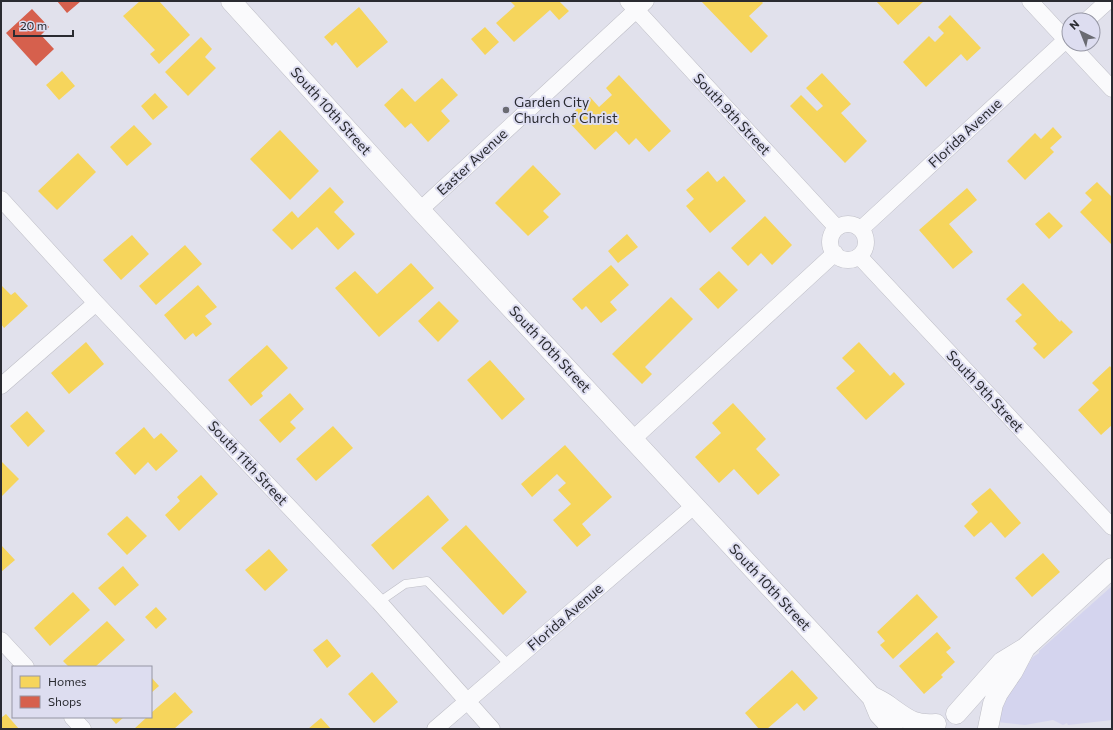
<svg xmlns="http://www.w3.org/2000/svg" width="1113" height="730" viewBox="0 0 1113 730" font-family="Commissioner,sans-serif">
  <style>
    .green { fill: #d4d4ee }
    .homes { fill: #f6d55c }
    .shops { fill: #d6604d }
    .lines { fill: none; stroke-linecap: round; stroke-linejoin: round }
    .service-casing { stroke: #bebec6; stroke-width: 9 }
    .minor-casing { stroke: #bebec6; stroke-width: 17 }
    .tertiary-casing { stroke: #bebec6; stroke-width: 21 }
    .service { stroke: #fafafc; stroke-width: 8 }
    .minor { stroke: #fafafc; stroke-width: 16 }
    .tertiary { stroke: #fafafc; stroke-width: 20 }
    .poi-dot { fill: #6a6b72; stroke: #ddddf0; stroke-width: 1.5 }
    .labels { text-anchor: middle; stroke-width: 4; stroke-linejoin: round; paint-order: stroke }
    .poi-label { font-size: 14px; fill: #2a2b31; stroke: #ddddf0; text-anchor: start }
    .street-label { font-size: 14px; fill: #2a2b31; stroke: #ddddf0 }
  </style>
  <rect width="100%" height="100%" fill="#e1e1ec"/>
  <path class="green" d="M1112 586V720L1068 725 1067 723 1063 725 1053 720 1025 725 997 722C1002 698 1020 677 1033 657L1039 653V651Z"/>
  <path class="homes" d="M140 1H159L190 35 159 64 150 54 155 50 123 16Z
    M510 1H559L569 11 559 20 550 10 514 42 496 23 515 6Z
    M701 1H761L763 3 749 16 768 36 751 53Z
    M876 1H924L898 25Z
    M359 7 388 42 357 68 336 42 332 46 324 37Z
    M950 15 981 48 967 61 961 54 926 87 903 62 929 36 935 42 944 33 938 27Z
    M485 27 499 42 485 55 471 39Z
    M201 37 212 49 205 57 216 68 188 96 165 72Z
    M62 71 75 86 59 100 46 85Z
    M822 73 851 104 841 113 867 141 845 163 790 106 801 95 817 111 823 106 806 88Z
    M619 75 671 131 649 152 636 138 629 145 616 131 595 150 566 119 590 97 599 107 612 95 606 88Z
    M442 78 458 95 441 111 450 121 428 142 411 123 405 128 384 105 402 88 415 102Z
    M155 93 168 107 153 120 141 106Z
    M134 125 152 144 127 166 110 147Z
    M1053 127 1062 137 1050 148 1054 152 1025 180 1007 161 1035 133 1041 139Z
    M280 130 319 171 290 200 250 159Z
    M78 153 96 172 57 210 38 191Z
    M533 165 561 194 543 211 549 217 528 236 495 203Z
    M708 171 717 182 724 176 746 201 710 233 686 206 694 199 686 190Z
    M1097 182 1112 197V243L1111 244 1080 212 1092 200 1085 193Z
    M330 187 344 202 334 212 355 234 338 250 317 227 292 250 272 230 292 211 298 218Z
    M967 188 977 200 949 224 973 252 953 269 919 230Z
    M1049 212 1063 226 1049 239 1035 224Z
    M765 216 792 245 772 265 761 253 748 266 731 248Z
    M627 234 638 247 618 263 608 251Z
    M132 235 149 254 121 280 103 260Z
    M185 245 202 264 156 305 139 286Z
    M411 263 434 288 379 337 335 288 355 271 377 294Z
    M611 265 629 285 610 302 617 310 601 323 586 306 582 310 572 299Z
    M719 271 738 290 718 309 699 289Z
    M1023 283 1060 322 1061 320 1073 332 1044 359 1033 348 1037 344 1015 321 1022 315 1006 299Z
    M1 285 11 295 15 292 28 306 4 328 1 324Z
    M198 285 217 307 205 316 212 324 196 337 193 333 185 340 164 315Z
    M671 297 693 319 645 367 652 374 642 384 612 354Z
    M439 301 459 321 438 342 418 321Z
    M86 342 104 364 69 394 51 373Z
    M859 342 890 376 894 372 905 384 866 420 836 388 855 371 842 358Z
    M267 345 288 368 261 393 263 396 251 406 228 380Z
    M490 360 525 399 502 420 467 380Z
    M1110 366 1112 369V425L1101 435 1078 410 1099 390 1092 383Z
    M290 393 304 409 290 422 296 428 280 443 259 420Z
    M733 403 766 439 756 449 780 475 758 495 734 469 719 483 695 457 721 433 712 423Z
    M27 411 45 431 28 447 10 426Z
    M333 426 353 448 316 481 296 459Z
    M144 427 154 439 161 433 178 451 156 471 148 462 135 475 115 453Z
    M565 445 612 497 582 524 591 535 577 547 553 520 571 504 558 490 566 483 557 474 532 497 521 484Z
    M1 461 19 479 1 497Z
    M201 475 218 494 179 531 165 515 180 501 177 497Z
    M990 488 1021 523 1005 538 991 522 974 537 964 526 978 512 971 504Z
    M428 495 449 520 393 570 371 545Z
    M127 516 147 536 127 555 107 534Z
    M466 525 527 592 503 615 441 548Z
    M1 545 15 560 1 572Z
    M269 549 288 570 265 591 245 570Z
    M1043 553 1060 572 1032 597 1015 578Z
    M123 566 139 585 115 606 98 588Z
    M73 592 90 610 50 646 34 628Z
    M917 594 938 617 893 659 880 645 885 641 877 632Z
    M156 607 167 619 156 629 145 617Z
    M107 621 125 640 95 667H69L63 661Z
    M937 632 951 648 946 652 955 662 941 675 943 677 924 694 899 666Z
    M327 639 341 656 327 668 313 650Z
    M792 670 818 698 804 711 797 703 767 729H759L745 713Z
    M372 672 398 702 374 723 348 694Z
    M151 677 159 686 151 693Z
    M175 692 193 712 174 729H134L147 717H151V713Z
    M6 714 19 729H1V718Z
    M110 717H124L116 724Z
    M321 718 331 729H308Z"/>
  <path class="shops" d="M57 1H81L67 13Z
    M32 9 49 27 41 35 54 49 36 66 6 33Z"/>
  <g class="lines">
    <g class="service-casing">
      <path id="service" d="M379 602 405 584 427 581 509 665"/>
    </g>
    <g class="minor-casing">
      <path id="minor" d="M628 1 837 228
        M1030 1 1069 43
        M1087 20 1108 1
        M1070 44 1112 89
        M1 199 96 303 379 602 492 729
        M420 210 646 1
        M830 242a18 18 0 1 1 36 0a18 18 0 1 1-36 0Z
        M861 229 1069 37
        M859 256 1112 527
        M1 386 96 303
        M633 439 835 253
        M1 640 26 667
        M72 717 83 729
        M435 729 695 505"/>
    </g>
    <g class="tertiary-casing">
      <path id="tertiary" d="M231 1 420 210 871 696C877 699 884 702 890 707 907 719 914 726 936 724
        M872 697 879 714 893 729
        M956 714 1002 662 1025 648 1112 568
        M988 728 993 704 998 693 1013 671 1025 648"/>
    </g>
    <use href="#service" class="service"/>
    <use href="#minor" class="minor"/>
    <use href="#tertiary" class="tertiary"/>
  </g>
  <circle class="poi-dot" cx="506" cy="110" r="4"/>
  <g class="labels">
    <g class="poi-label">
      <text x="514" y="107">Garden City<tspan x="514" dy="16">Church of Christ</tspan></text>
    </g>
    <g class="street-label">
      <text transform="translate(331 111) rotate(48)" y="5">South 10th Street</text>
      <text transform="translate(732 114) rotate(47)" y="5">South 9th Street</text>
      <text transform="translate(965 133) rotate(-43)" y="5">Florida Avenue</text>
      <text transform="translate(472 162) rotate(-43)" y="5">Easter Avenue</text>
      <text transform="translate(550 349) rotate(47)" y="5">South 10th Street</text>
      <text transform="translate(985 391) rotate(47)" y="5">South 9th Street</text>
      <text transform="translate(248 463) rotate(47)" y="5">South 11th Street</text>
      <text transform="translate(770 587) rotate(47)" y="5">South 10th Street</text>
      <text transform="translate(565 617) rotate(-41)" y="5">Florida Avenue</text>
    </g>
  </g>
  <rect width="1113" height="730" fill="none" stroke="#2a2b31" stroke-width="4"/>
  <rect x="12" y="666" width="140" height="52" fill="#ddddf0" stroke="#9596a4"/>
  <rect x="20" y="676" width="20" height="12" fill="#f6d55c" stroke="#9596a4"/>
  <text x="48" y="686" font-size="12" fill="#2a2b31">Homes</text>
  <rect x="20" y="696" width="20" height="12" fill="#d6604d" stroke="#9596a4"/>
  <text x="48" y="706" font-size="12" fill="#2a2b31">Shops</text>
  <g transform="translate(1081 32) rotate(317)"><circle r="19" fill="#ddddf0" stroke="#9596a4"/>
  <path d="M0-3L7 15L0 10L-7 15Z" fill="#6a6b72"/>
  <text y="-6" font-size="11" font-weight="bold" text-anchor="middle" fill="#2a2b31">N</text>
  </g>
  <path d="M14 30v6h59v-6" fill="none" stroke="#2a2b31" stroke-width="2"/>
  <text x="20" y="30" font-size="12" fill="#2a2b31" stroke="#ddddf0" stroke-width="3" paint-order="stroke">20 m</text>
</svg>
